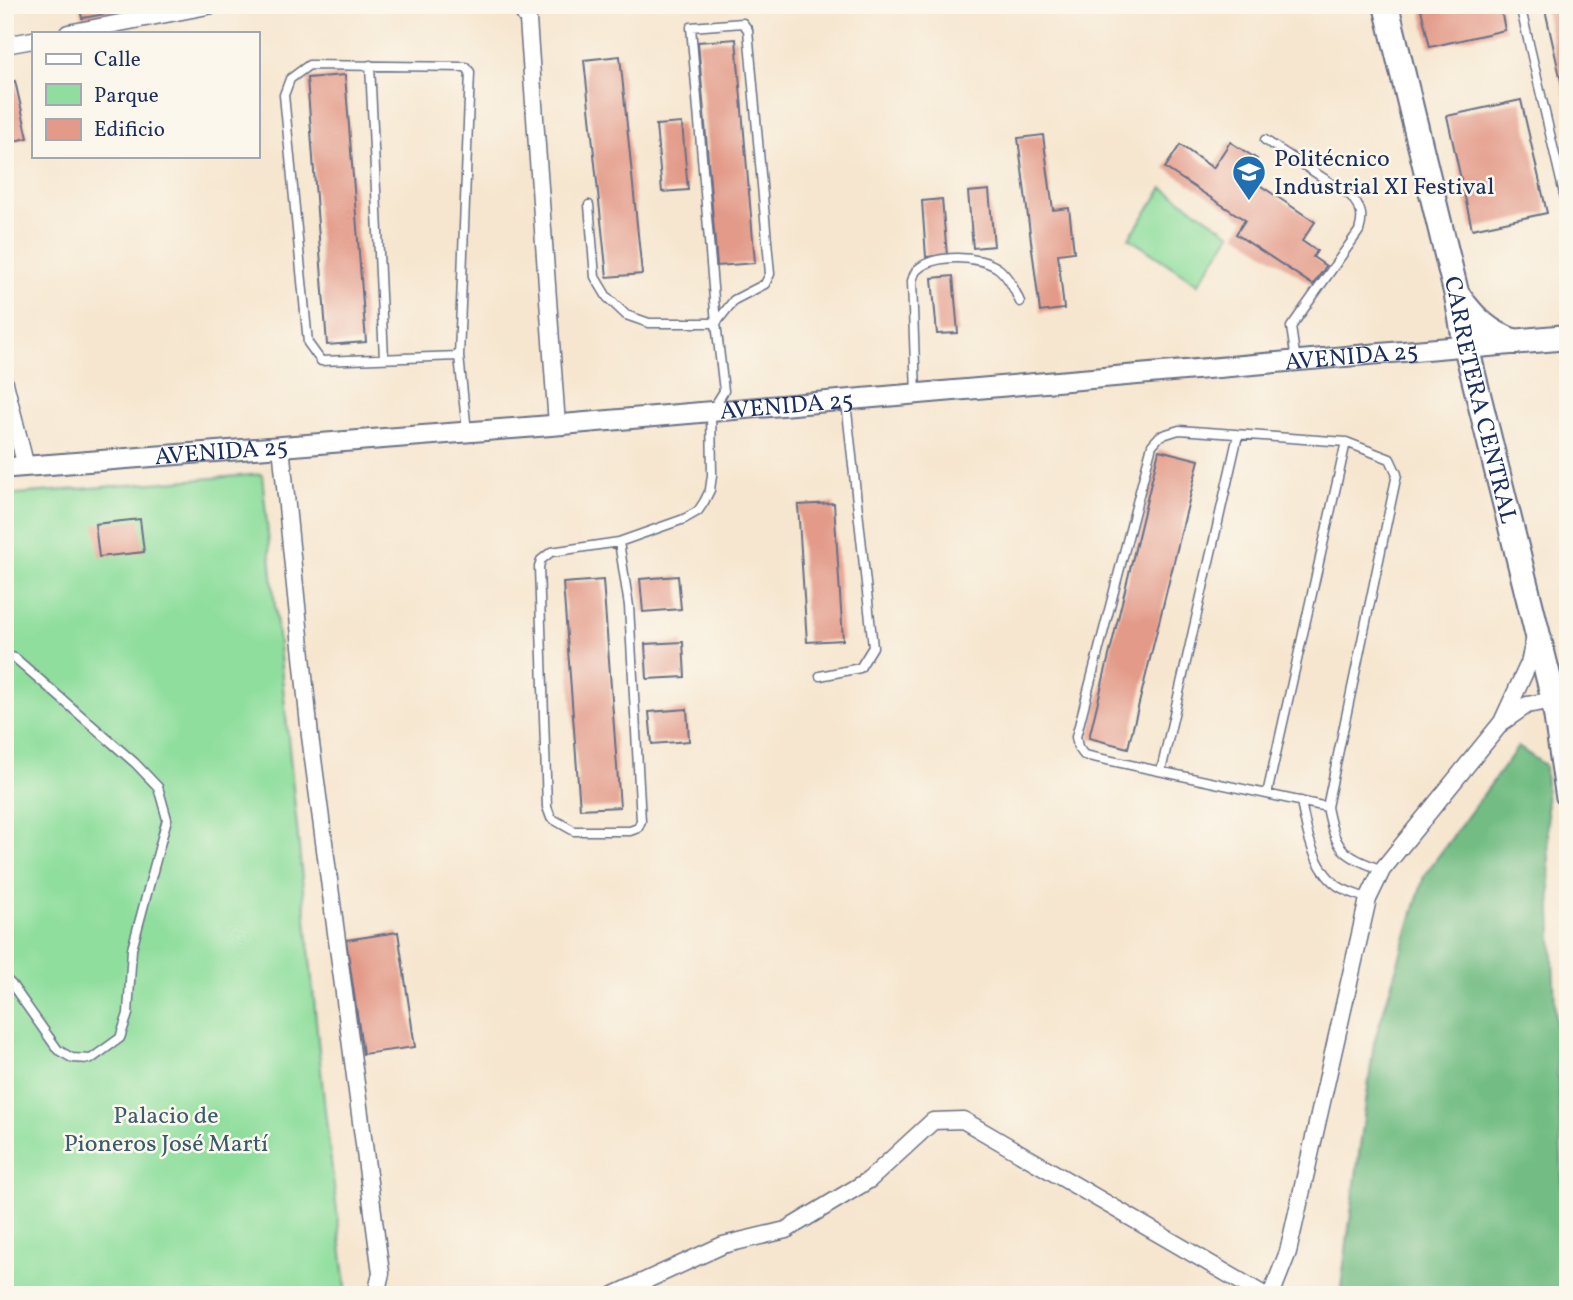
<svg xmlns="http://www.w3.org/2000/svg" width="1573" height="1300" viewBox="0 0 1573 1300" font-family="Vollkorn,serif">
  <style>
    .green { fill: #8fde9d; stroke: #55867e; stroke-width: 2 }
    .forest { fill: #73bd84; stroke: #477671; stroke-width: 2 }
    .building { fill: #e39a88 }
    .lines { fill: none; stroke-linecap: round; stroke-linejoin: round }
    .service-casing { stroke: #686f86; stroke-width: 11 }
    .minor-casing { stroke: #686f86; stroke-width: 19 }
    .tertiary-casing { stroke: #686f86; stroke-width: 23 }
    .primary-casing { stroke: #686f86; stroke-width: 28 }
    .service { stroke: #fff; stroke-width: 8 }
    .minor { stroke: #fff; stroke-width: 16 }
    .tertiary { stroke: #fff; stroke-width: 19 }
    .primary { stroke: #fff; stroke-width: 24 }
    .labels { text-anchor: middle; stroke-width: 5; stroke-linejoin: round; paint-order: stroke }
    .poi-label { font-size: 24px; fill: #1b2f5e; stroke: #fbf7ec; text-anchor: start }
    .street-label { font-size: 24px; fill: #1b2f5e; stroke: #fbf7ec }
    .park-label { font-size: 24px; fill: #385b6e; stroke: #fbf7ec }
  </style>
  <rect width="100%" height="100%" fill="#fbf7ec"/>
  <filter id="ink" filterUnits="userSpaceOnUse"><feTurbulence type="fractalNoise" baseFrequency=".0143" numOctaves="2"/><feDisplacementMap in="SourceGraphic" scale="14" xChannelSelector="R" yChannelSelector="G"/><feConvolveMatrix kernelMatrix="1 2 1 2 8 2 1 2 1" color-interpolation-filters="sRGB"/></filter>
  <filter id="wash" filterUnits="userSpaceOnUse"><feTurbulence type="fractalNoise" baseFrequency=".00686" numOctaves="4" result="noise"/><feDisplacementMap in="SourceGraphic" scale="28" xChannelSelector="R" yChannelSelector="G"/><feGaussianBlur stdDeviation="1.57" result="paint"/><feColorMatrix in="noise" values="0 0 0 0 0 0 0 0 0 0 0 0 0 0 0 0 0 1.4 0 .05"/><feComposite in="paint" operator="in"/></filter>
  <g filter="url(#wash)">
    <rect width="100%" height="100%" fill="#f6e6cf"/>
    <path class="green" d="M1163 188 1231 234 1198 284 1129 238Z
      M262 474 325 1111 347 1295H5V495Z"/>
    <path class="forest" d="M1518 747 1545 765 1567 1295H1340L1374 1043 1424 876Z"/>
    <g id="blocks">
      <path class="building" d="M79 5H146V7L82 18Z
        M1420 5H1500L1505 30 1430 47Z
        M1544 5H1568V108H1567Z
        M736 39 755 263 717 266 698 42Z
        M620 56 642 274 607 277 584 60Z
        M345 75 366 342 327 345 307 78Z
        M15 81 28 138 5 143V83Z
        M1521 100 1547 213 1472 229 1447 116Z
        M682 123 688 190 662 192 656 125Z
        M1043 135 1053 210 1069 208 1074 252 1058 254 1064 309 1040 312 1018 138Z
        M1230 142 1257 159 1246 176 1315 222 1302 241 1317 251 1313 257 1326 266 1313 285 1236 234 1245 220 1165 168 1180 145 1213 168Z
        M989 190 994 246 973 248 968 192Z
        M942 199 947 255 926 257 922 201Z
        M953 276 958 333 937 334 932 278Z
        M1159 450 1199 460 1128 748 1089 738Z
        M1568 496V524H1567L1560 498Z
        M834 503 843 640 807 642 798 505Z
        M140 519 144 552 99 557 95 524Z
        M678 576 681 609 643 612 640 579Z
        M603 580 620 807 580 809 563 583Z
        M683 642 685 677 647 679 645 644Z
        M687 709 689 741 652 744 649 712Z
        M398 932 415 1047 363 1054 346 940Z"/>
    </g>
  </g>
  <g filter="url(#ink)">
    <use href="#blocks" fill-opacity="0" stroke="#686f86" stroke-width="2"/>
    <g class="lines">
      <g class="service-casing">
        <path id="service" d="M1520 5 1568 211
          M370 65 384 358
          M1265 140 1351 196C1361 209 1364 215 1359 231L1291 327 1296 361
          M589 205 595 277 607 297 626 315 649 323H716L691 27 743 23 748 30 770 274 765 284 734 300 716 323 724 391 711 412 712 475 710 490 704 502 698 511 684 519 619 542 551 552 541 560 539 567 547 807 551 818 574 831H630L638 828 641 821 629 606 619 542
          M459 356 321 361 308 343 284 95 290 79 309 65 466 67 470 72 459 356 467 432
          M916 394 912 281C913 278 914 274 916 271 933 253 981 255 999 269 1009 277 1015 290 1020 302
          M5 655 15 658 135 763 158 787 167 819 132 949 128 1014 120 1038 91 1059 72 1058 58 1050 12 985 5 978
          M820 676 860 668 873 647 846 402
          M1161 771 1238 435
          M1267 794 1346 442
          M1301 801C1306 830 1313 868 1338 886 1347 892 1359 895 1368 899
          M1327 807 1084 755 1078 747 1076 737 1152 445 1160 436 1179 430 1346 442 1390 459 1397 474 1327 807C1336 851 1341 854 1382 870"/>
      </g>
      <g class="minor-casing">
        <path id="minor" d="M519 5 528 20 557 425
          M68 33 213 5
          M5 45 33 40
          M5 383 26 467
          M281 446 310 736 381 1273 376 1295
          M1504 721 1527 705 1554 700
          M614 1295 723 1245 786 1230 869 1180 933 1121 963 1120 1264 1295
          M1271 1295 1288 1252 1368 899 1382 870 1502 722 1529 663 1535 637"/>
      </g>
      <g class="tertiary-casing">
        <g id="tertiary">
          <path id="s1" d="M5 468 557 425 1466 346"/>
        </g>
      </g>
      <g class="primary-casing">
        <g id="primary">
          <path id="s2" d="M1386 5 1457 296 1466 346 1554 700 1568 795"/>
          <path d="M1458 296C1474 318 1489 334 1516 342"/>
          <path d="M1466 346 1568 337"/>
        </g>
      </g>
      <use href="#service" class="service"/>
      <use href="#minor" class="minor"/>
      <use href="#tertiary" class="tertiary"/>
      <use href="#primary" class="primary"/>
    </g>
  </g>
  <defs>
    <g id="school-pin" transform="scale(1.75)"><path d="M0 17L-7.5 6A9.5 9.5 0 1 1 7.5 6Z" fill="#1f6fb2" stroke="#fbf7ec"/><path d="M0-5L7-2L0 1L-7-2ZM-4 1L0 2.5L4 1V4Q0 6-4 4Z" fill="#fff"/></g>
  </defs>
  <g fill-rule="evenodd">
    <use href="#school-pin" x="1249" y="172"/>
  </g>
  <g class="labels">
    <g class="poi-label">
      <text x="1274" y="166">Politécnico<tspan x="1274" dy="28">Industrial XI Festival</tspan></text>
    </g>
    <g class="street-label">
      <text dy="8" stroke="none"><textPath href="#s1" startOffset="1351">AVENIDA 25</textPath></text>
      <text dy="8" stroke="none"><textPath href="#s2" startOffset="406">CARRETERA CENTRAL</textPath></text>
      <text dy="8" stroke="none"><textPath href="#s1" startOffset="784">AVENIDA 25</textPath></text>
      <text dy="8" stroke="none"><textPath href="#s1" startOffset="217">AVENIDA 25</textPath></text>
    </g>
    <g class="park-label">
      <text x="166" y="1123">Palacio de<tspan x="166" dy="28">Pioneros José Martí</tspan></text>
    </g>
  </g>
  <rect width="1573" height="1300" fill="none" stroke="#fbf7ec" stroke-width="28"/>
  <rect x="32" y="32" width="228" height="126" fill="#fbf7ec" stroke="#a1a7b3" stroke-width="2"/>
  <rect x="46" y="54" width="35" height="10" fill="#ffffff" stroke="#a1a7b3" stroke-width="2"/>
  <text x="94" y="66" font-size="21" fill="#1b2f5e">Calle</text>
  <rect x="46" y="84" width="35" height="21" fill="#8fde9d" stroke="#a1a7b3" stroke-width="2"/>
  <text x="94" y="102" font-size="21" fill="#1b2f5e">Parque</text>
  <rect x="46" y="119" width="35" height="21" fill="#e39a88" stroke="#a1a7b3" stroke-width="2"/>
  <text x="94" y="136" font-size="21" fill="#1b2f5e">Edificio</text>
</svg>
